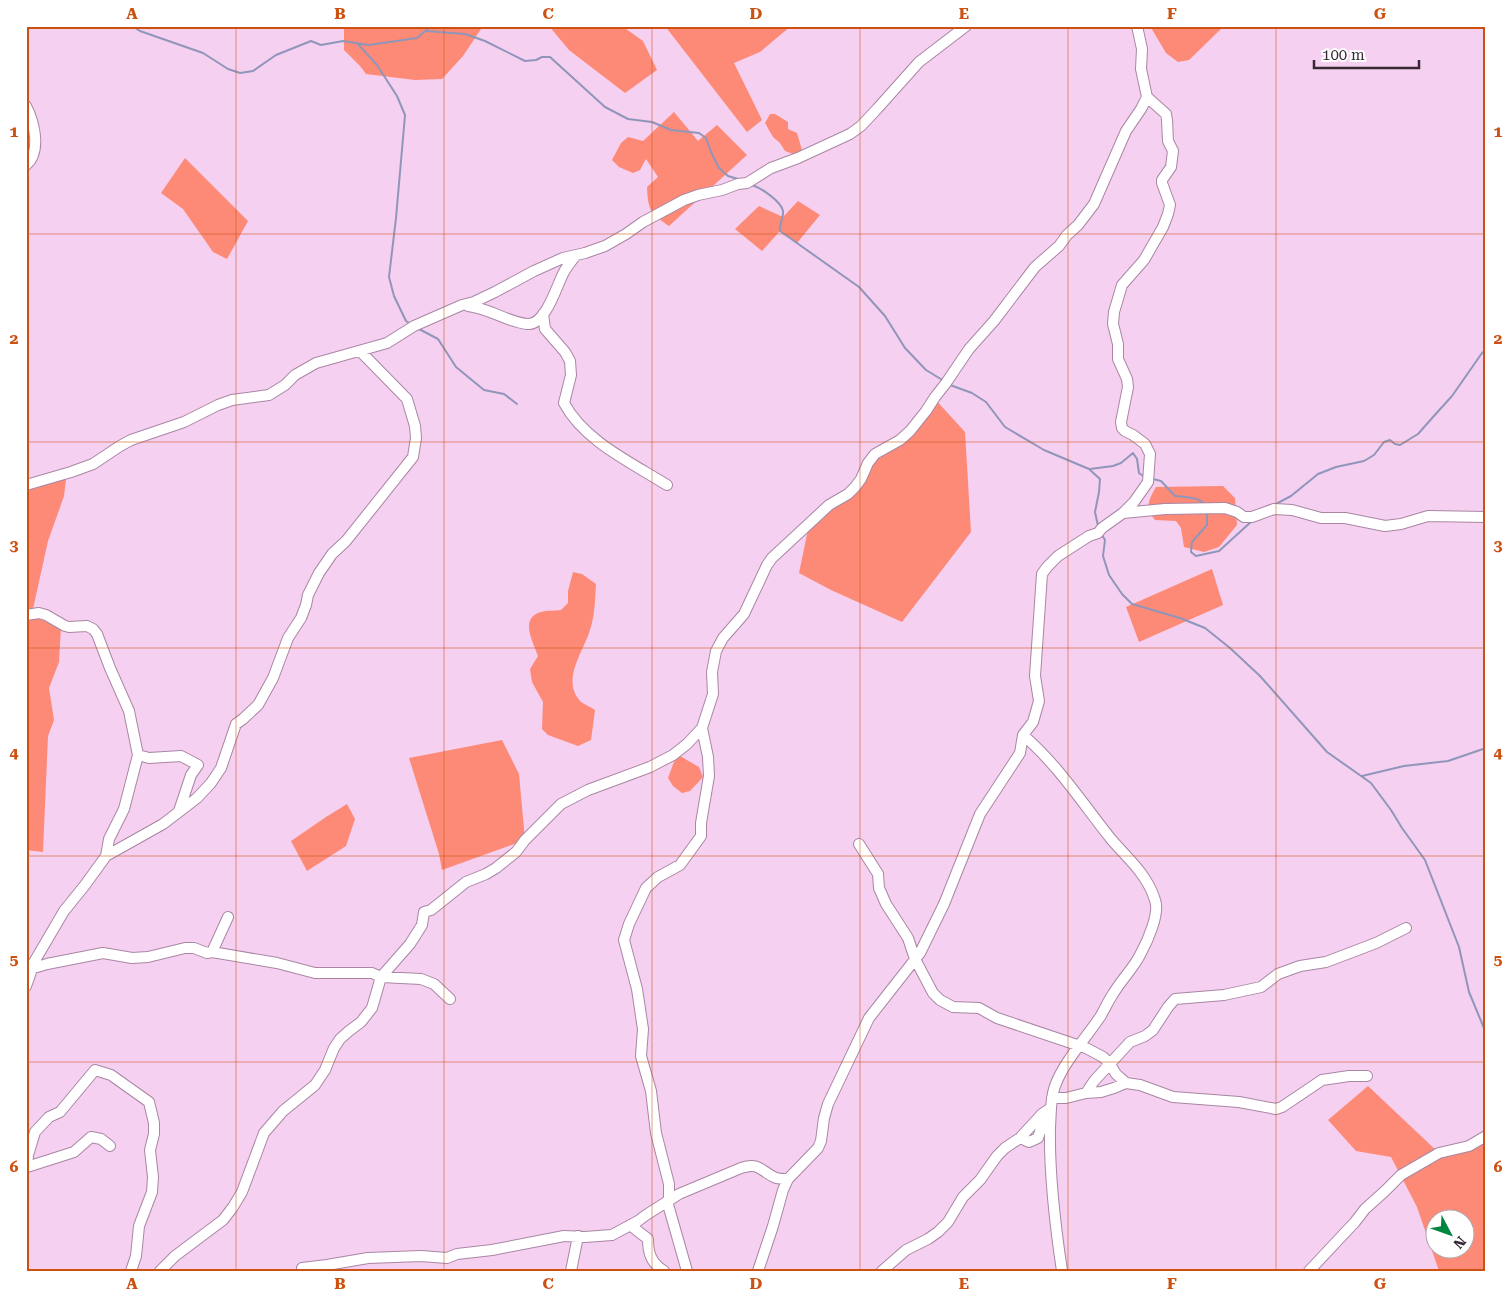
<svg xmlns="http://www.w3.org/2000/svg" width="1512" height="1297" viewBox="0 0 1512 1297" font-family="'Roboto Serif',serif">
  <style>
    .green { fill: #fc8a76; fill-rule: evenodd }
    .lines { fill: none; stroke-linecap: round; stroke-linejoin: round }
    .stream { stroke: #9096ba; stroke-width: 2 }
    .minor-casing { stroke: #a986a4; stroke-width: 12 }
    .minor { stroke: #fff; stroke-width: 10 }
    .grid { fill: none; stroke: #cd5212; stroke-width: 1; stroke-opacity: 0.55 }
    .neatline { fill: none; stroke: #cd5212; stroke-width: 2 }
    .grid-label { font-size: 16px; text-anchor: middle; font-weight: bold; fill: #cd5212 }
  </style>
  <rect width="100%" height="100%" fill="#f6d0f0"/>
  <path class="green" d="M344 26H483L463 56 442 79 415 80 366 74 360 66 344 50Z
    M549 26H622L643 41 657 70 625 93 569 50Z
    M665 26H791L760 52 734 63 762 120 747 132Z
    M1150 26H1224L1189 60 1178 62 1166 53Z
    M674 112 698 141 717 125 747 155 669 226C650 213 648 210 647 187L658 177 646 159 640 170 633 173 619 167 612 160 621 143 628 137 643 141Z
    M770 114H775L788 122V129L797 133 802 150 793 154 785 151 780 143 773 137 765 123Z
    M185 158 248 221 227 259 213 252 183 209 161 193Z
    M798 201 820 215 797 243 780 231 762 251 735 229 759 206 783 217Z
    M933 397 965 432 971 532 902 622 831 590 799 573 809 525 853 492 872 458 901 441Z
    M67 471 64 496 48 541 33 609 34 617 61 627 59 662 49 688 54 720 48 736 43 852 26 850V484Z
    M1223 486 1235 498 1237 525 1219 547 1204 552 1184 547 1181 528 1176 521 1155 520C1144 508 1149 499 1156 487Z
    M1212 569 1223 605 1139 642 1126 607Z
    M573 572 582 574 596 584C595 599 595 615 590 630 584 651 560 681 581 702 585 705 591 707 595 710L591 740 578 746 548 735 542 729 543 702 532 682 530 669 538 656C533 642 519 618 541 612 547 610 555 611 561 610L568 603V591Z
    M502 740 519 774 525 840 442 870 439 854 409 758Z
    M680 756 699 767 703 777 690 791 682 793 673 786 668 778 675 759Z
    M347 804 355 819 346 846 307 871 291 841 326 817Z
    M1368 1086 1439 1153 1486 1136V1271H1439L1417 1207 1391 1157 1356 1151 1328 1120ZM1434 1220H1464V1250H1434Z"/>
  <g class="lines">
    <path class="stream" d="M132 26 140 31 203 53 228 69 240 73 253 71 276 55 311 41 321 45 343 41 369 45 417 38 431 26
      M426 31 465 34 485 41 525 61 536 60 542 57H550L605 107 628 119 652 122 671 130 699 133 706 138 711 152 719 168 728 176 738 179
      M357 43 377 65 397 96 405 115 396 218 389 277 394 296 406 321 411 324
      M752 185C761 188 781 201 783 211 784 217 779 224 780 231L859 287 885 316 905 348 926 370 944 381
      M419 329 438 339 456 367 484 390 504 394 517 404
      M950 385 972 393 986 402 1005 427 1044 450 1089 469 1100 479 1099 492 1095 512 1098 526
      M1090 469 1113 466 1121 463 1133 453 1137 459 1139 473 1146 478
      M1153 479 1161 481 1175 496C1186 497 1198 497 1206 505
      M1274 505 1291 496 1318 474 1336 467 1364 461 1374 455 1384 442 1390 440 1395 444 1400 445 1418 434 1433 417 1452 396 1482 353 1486 350
      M1207 512V525L1192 542 1191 552 1196 556 1219 551 1252 521
      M1102 535 1105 540 1103 556 1109 575 1122 594 1132 604 1180 618 1205 628 1230 648 1260 676 1327 752 1371 783 1391 810 1402 828 1425 860 1459 947 1469 992 1486 1033
      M1362 776 1404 766 1448 761 1486 748"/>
    <g class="minor-casing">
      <path id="minor" d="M26 106C34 121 42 152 26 165
        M468 306C489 308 507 322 527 324 546 326 557 284 564 272 567 266 572 261 575 256
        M543 314 545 329 565 352 570 361 571 375 564 403C584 441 632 463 667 485
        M26 485 71 472 93 464 120 446 131 440 184 422 218 405 232 400 269 395 285 385 295 375 316 363 387 343 414 326 462 305 474 302 495 292 534 271 563 258 585 253 605 246 626 234 643 222 684 200 698 195 722 190 738 184 747 183 771 168 798 158 850 134 861 126 877 109 919 62 966 26
        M1123 513 1165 509 1225 508 1237 512 1244 517H1252L1274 509 1292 510 1321 518H1345L1385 526 1401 524 1428 516 1486 517
        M26 615 39 613 46 615 65 626 69 627 87 626 93 629 97 634 110 668 129 711 138 755 124 809 109 839 106 856
        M1023 735C1058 765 1083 804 1111 839 1128 859 1147 874 1155 900 1160 913 1148 940 1141 953 1134 968 1121 980 1113 994 1108 1001 1105 1009 1100 1017 1086 1038 1063 1063 1055 1086 1050 1099 1051 1114 1050 1128 1049 1176 1055 1224 1062 1271
        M138 755 149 758 181 756 198 765 191 775 179 811
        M859 844 878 874 879 888 886 904 908 938 915 959 933 993 940 1000 953 1007 979 1008 997 1018 1086 1048 1103 1057 1110 1064 1116 1074 1126 1083
        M212 952 277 963 315 973H372L381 977 421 979 434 984 450 999
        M30 969 64 911 85 885 106 856 163 824 197 798 211 783 221 768 236 724 243 719 258 705 273 678 288 638 301 618 306 605 308 595 319 573 332 554 346 541 413 457 416 438 415 426 407 399 360 351
        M27 970 47 964 103 953 132 958 148 957 185 948H194L207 953 212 952 228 917
        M26 986 32 969
        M1086 1093 1094 1081 1130 1042 1145 1036 1153 1030 1168 1007 1175 999 1224 995 1261 987 1278 974 1300 966 1326 962 1376 943 1406 928
        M1052 1098H1066L1086 1093 1101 1092 1114 1088 1126 1083 1140 1085 1173 1097 1239 1102 1276 1109 1282 1107 1322 1080 1349 1076H1367
        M1020 1138 1029 1142 1038 1138 1042 1125V1114
        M110 1146 101 1139 91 1137 74 1152 27 1167 28 1155 35 1132 49 1117 60 1112 95 1070 111 1075 149 1102 154 1123V1134L150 1150 153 1177 152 1192 139 1226 136 1256 131 1271
        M669 1200V1184L656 1133 651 1091 641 1056 643 1029 637 989 624 940 629 924 646 888 658 877 680 865 701 836V823L709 776 708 757 702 728 713 694 712 672 716 651 723 638 744 614 767 565 772 558 829 505 848 494 855 487 861 479 868 463 875 454 900 440 910 431 926 411 935 397 946 383 969 349 994 321 1035 267 1059 246 1067 235 1078 225 1094 204 1126 131 1141 109 1147 97
        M667 1201 687 1271
        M630 1225 648 1239C648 1253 651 1263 664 1271
        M302 1268 327 1265 368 1258 421 1256 447 1258 457 1254 492 1250 564 1236 585 1237 612 1235 638 1221 646 1215 679 1194 741 1168C760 1162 760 1171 776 1178 780 1179 784 1179 788 1179
        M160 1271 175 1256 223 1220 233 1207 242 1192 264 1133 283 1111 315 1085 325 1070 334 1048 340 1039 349 1031 361 1022 372 1008 381 977 410 944 422 925 424 912 431 910 466 882 486 874 496 868 516 852 525 840 561 804 588 790 650 767 673 755 687 744 702 728
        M571 1271 578 1236
        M758 1271 773 1226 783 1190 788 1179 818 1148 821 1141 824 1118 828 1104 869 1018 920 953 944 904 980 814 1020 753 1023 735 1033 722 1039 701 1035 676 1042 574 1047 567 1058 556 1089 536 1098 533 1102 528 1123 513 1134 502 1148 482 1150 454 1145 444 1133 435 1125 431 1122 428 1121 422 1128 387 1127 379 1118 359V344L1113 324 1114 312 1122 285 1144 260 1163 227 1168 214 1170 205 1162 183V180L1171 167 1173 151 1168 141 1167 120 1166 114 1147 97 1141 69 1142 49 1137 26
        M882 1271 906 1250 928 1239 938 1232 948 1222 963 1197 980 1180 997 1156 1005 1148 1020 1138 1042 1114 1051 1108
        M1309 1271 1355 1222 1365 1209 1385 1191 1401 1175 1439 1153 1469 1146 1486 1136"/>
    </g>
    <use href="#minor" class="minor"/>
  </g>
  <path class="grid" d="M236 26V1271M444 26V1271M652 26V1271M860 26V1271M1068 26V1271M1276 26V1271M26 234H1486M26 442H1486M26 648H1486M26 856H1486M26 1062H1486"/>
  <rect width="1512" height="1297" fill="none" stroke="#ffffff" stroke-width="55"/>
  <g transform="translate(1450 1234) rotate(131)"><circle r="24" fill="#ffffff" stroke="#afa9ae"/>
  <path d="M0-4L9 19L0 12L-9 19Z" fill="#008540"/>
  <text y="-8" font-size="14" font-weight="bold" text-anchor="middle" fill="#372834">N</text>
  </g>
  <path d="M1314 60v8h105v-8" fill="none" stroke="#372834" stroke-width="2.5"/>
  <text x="1322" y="60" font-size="15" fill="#372834" stroke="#ffffff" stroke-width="4" paint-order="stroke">100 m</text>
  <rect x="28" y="28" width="1456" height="1242" class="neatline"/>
  <g class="grid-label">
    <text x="132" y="19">A</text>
    <text x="340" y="19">B</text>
    <text x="548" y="19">C</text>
    <text x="756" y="19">D</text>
    <text x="964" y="19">E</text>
    <text x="1172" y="19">F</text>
    <text x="1380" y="19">G</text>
    <text x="14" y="137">1</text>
    <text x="1498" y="137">1</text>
    <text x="14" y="344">2</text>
    <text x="1498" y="344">2</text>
    <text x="14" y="551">3</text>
    <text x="1498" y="551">3</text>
    <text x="14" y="758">4</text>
    <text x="1498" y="758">4</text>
    <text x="14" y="965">5</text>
    <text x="1498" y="965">5</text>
    <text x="14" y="1172">6</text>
    <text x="1498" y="1172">6</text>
    <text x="132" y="1289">A</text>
    <text x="340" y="1289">B</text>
    <text x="548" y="1289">C</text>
    <text x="756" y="1289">D</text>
    <text x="964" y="1289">E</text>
    <text x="1172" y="1289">F</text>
    <text x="1380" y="1289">G</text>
  </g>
</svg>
